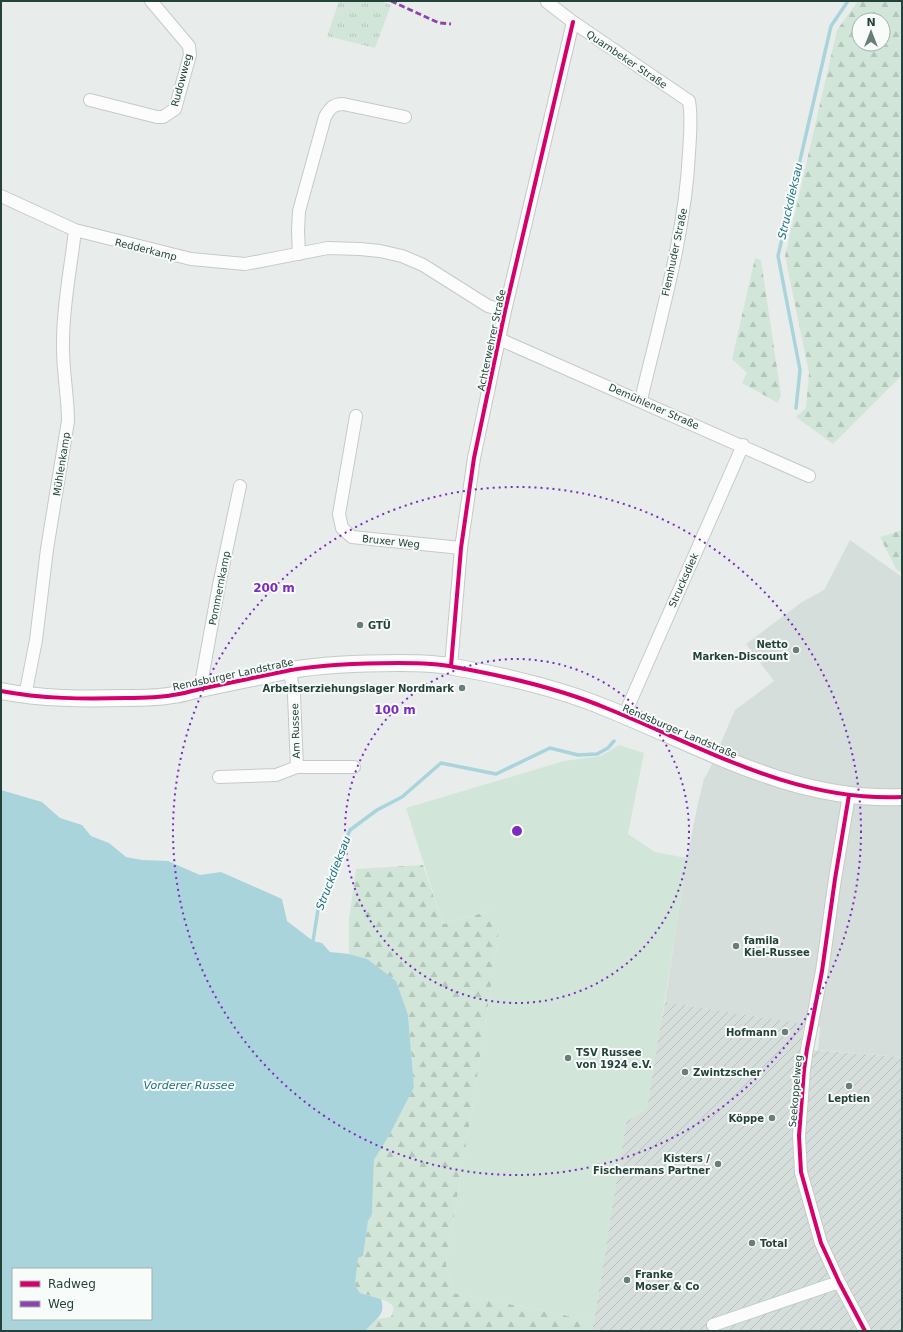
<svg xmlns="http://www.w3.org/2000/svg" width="903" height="1332" viewBox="0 0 903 1332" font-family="'DejaVu Sans',sans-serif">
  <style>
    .built { fill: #d6dedb }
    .industrial { fill: url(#industrial-furrows) }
    .forest { fill: url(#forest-firs); fill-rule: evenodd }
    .park { fill: url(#park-tufts) }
    .pitch { fill: #d1e6d8 }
    .water { fill: #a9d4db; fill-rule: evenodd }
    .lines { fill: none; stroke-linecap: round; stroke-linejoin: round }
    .stream { stroke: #a9d4db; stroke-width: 3.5 }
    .street-casing { stroke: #c5cac8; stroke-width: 14 }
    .secondary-casing { stroke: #c3cbc8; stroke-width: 18 }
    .street { stroke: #fcfcfc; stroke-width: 12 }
    .secondary { stroke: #fcfcfc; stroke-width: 16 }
    .quiet { stroke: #8e44ad; stroke-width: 3; stroke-dasharray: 6 3; stroke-linecap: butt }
    .cycleway-casing { stroke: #f7fbf9; stroke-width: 6 }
    .cycleway { stroke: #d6006c; stroke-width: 4 }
    .ring { fill: none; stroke: #7b2cbf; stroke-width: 2; stroke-dasharray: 2 4 }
    .poi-dot { fill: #697e78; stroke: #f7fbf9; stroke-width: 1.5 }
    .labels { text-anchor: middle; stroke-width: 4; stroke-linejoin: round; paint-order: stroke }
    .street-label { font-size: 10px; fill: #24423a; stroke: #f7fbf9 }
    .poi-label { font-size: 10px; font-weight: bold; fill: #24423a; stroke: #f7fbf9; text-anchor: start }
    .water-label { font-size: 11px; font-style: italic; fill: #1c6f80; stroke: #f7fbf9 }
    .centre { fill: #7b2cbf; stroke: #f7fbf9; stroke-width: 2 }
    .ring-label { font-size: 12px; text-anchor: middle; font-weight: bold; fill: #7b2cbf; stroke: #f7fbf9; stroke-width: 4; stroke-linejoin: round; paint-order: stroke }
  </style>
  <defs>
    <pattern id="industrial-furrows" width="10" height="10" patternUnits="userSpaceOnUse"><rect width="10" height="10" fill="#d6dedb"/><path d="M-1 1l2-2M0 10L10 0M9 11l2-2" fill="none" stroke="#b8c0bd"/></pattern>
    <pattern id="forest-firs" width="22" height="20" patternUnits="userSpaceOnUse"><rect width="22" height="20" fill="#d1e6d8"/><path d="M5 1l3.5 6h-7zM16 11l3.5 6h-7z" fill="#b3c6ba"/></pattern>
    <pattern id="park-tufts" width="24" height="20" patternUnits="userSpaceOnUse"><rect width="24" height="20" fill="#d1e6d8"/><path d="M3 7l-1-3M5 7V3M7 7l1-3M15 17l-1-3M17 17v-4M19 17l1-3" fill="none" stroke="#b3c6ba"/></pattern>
  </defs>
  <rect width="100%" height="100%" fill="#e8edeb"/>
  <path class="built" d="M850 540 902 577V1057L818 1050 820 1027 665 1002 687 858 698 803 704 779 710 768 735 710 774 681 746 644 802 602 824 590Z"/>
  <path class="industrial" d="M665 1002 804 1024 800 1049 902 1057V1331H592L626 1122 662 1019Z"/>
  <path class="forest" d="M858 1H902V375L833 444 796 417 806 408 809 373 785 256 837 30ZM859 20H883V44H859Z
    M755 258 761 260 781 395 778 403 742 383 747 373 732 359Z
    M902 530V573L896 569 880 537Z
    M423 865 443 924 493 910 499 932 474 1098 446 1263 454 1293 594 1321 592 1331H366C368 1326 373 1321 378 1319 380 1318 387 1318 391 1317 392 1314 394 1310 393 1307 391 1300 367 1295 360 1293L355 1285 358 1257 363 1256 368 1221 372 1214 374 1160 390 1134 414 1087 408 1015 367 959 349 954V920L356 869Z"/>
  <path class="park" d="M339 1H380L391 5 375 48 327 36Z"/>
  <path class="pitch" d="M619 745 644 753 628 834 655 852 687 858V862L647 1110 626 1122 594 1321 454 1293 446 1263 474 1098 499 932 492 910 443 924 406 808 564 761 601 756Z"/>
  <path class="water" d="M1 790 42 802 60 818 82 825 91 836 109 843 126 857 142 860 168 861 200 875 221 872 282 899 287 921 313 941 322 943 330 952 349 954 367 959 396 981 408 1015 414 1087 390 1134 374 1160 372 1214 368 1221 363 1256 358 1258 355 1285 360 1293 381 1299C387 1318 372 1319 366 1331H1ZM13 1269H151V1319H13Z"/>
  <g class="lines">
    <path class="stream" d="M796 408 800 370 778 256 831 26 848 1
      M313 941 319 903 350 830 377 810 402 797 441 763 496 774 550 748 578 755 597 754 608 748 614 741"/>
    <g class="street-casing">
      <path id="street" d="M547 2 573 22 689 101C692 118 690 136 689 153 685 236 660 319 641 400
        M90 100 157 117H163L175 109 190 55 189 46 151 1
        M1 196 75 230 191 259 245 264 328 248 360 249 380 251 402 256 423 265 488 306 505 311
        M299 254 298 231 299 211 325 117C330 108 333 104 343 104L405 117
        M499 339 809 476
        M356 416 339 514 342 528 352 537 461 548
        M451 666 461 548 474 458 505 311 573 22
        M290 671 294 695 297 767
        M200 689 219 585 240 486
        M25 696 36 640 47 549 68 421C68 394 62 368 63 341 63 304 71 267 75 230
        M624 716 743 445
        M219 777 276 775 297 767H354
        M849 795 835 879 822 971 807 1049 804 1070 799 1136 801 1172 821 1243 839 1282 865 1331
        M713 1325 839 1282"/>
    </g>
    <g class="secondary-casing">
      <path id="secondary" d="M1 691C42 699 84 699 126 698 142 698 158 698 173 695 182 694 191 691 200 689 230 683 261 676 291 670 327 664 362 663 398 663 416 663 436 663 454 667 505 676 558 688 606 708 703 747 794 802 902 797"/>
    </g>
    <use href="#street" class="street"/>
    <use href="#secondary" class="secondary"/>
    <path class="quiet" d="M391 1 439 23 451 24"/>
    <g class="cycleway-casing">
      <path id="cycleway" d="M451 666 461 548 474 458 505 311 573 22
        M1 691C42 699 84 699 126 698 142 698 158 698 173 695 182 694 191 691 200 689 230 683 261 676 291 670 327 664 362 663 398 663 416 663 436 663 454 667 505 676 558 688 606 708 703 747 794 802 902 797
        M849 795 835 879 822 971 807 1049 804 1070 799 1136 801 1172 821 1243 839 1282 865 1331"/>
    </g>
    <use href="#cycleway" class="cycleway"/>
  </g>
  <g class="ring">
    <circle cx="517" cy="831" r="172"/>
    <circle cx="517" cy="831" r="344"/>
  </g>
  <g class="poi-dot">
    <circle cx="360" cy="625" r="4"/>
    <circle cx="796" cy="650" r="4"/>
    <circle cx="462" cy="688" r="4"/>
    <circle cx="736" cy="946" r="4"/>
    <circle cx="785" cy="1032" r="4"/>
    <circle cx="568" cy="1058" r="4"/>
    <circle cx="685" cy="1072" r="4"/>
    <circle cx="849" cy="1086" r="4"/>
    <circle cx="772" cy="1118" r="4"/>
    <circle cx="718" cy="1164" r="4"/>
    <circle cx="752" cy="1243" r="4"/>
    <circle cx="627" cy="1280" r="4"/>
  </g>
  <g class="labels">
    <g class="street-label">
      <text transform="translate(627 59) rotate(34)" y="4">Quarnbeker Straße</text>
      <text transform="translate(181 80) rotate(-75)" y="4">Rudowweg</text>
      <text transform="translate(146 249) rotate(14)" y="4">Redderkamp</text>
      <text transform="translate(674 252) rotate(-78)" y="4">Flemhuder Straße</text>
      <text transform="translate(491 340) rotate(-78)" y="4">Achterwehrer Straße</text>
      <text transform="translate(654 406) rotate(24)" y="4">Demühlener Straße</text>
      <text transform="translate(61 464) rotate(-81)" y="4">Mühlenkamp</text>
      <text transform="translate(391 541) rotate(6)" y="4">Bruxer Weg</text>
      <text transform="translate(683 580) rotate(-66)" y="4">Strucksdiek</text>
      <text transform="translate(219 588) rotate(-79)" y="4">Pommernkamp</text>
      <text transform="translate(233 674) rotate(-12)" y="4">Rendsburger Landstraße</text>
      <text transform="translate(295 731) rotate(-92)" y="4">Am Russee</text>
      <text transform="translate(680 731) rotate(23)" y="4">Rendsburger Landstraße</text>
      <text transform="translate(795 1091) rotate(-85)" y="4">Seekoppelweg</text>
    </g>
    <g class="poi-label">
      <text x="368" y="629">GTÜ</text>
      <text x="788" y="648" text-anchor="end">Netto<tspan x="788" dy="12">Marken-Discount</tspan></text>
      <text x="454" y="692" text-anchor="end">Arbeitserziehungslager Nordmark</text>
      <text x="744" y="944">famila<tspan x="744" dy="12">Kiel-Russee</tspan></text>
      <text x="777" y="1036" text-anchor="end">Hofmann</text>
      <text x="576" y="1056">TSV Russee<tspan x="576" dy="12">von 1924 e.V.</tspan></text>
      <text x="693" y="1076">Zwintzscher</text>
      <text x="849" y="1102" text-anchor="middle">Leptien</text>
      <text x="764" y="1122" text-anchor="end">Köppe</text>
      <text x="710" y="1162" text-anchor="end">Kisters /<tspan x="710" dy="12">Fischermans Partner</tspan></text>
      <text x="760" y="1247">Total</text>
      <text x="635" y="1278">Franke<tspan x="635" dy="12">Moser &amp; Co</tspan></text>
    </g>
    <g class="water-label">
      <text transform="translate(790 201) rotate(-77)" y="4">Struckdieksau</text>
      <text transform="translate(333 873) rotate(-69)" y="4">Struckdieksau</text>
      <text x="189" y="1089">Vorderer Russee</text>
    </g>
  </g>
  <circle cx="517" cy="831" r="6" class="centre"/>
  <g class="ring-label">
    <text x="274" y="592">200 m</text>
    <text x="395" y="714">100 m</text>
  </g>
  <rect width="903" height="1332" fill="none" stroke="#24423a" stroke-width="4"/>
  <rect x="12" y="1268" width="140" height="52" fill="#f7fbf9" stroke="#a3b1ad"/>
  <rect x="20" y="1281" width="20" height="6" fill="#d6006c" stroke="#a3b1ad"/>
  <text x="48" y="1288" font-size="12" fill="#24423a">Radweg</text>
  <rect x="20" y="1301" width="20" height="6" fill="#8e44ad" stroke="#a3b1ad"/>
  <text x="48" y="1308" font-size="12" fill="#24423a">Weg</text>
  <g transform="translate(871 32)"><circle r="19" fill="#f7fbf9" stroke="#a3b1ad"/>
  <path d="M0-3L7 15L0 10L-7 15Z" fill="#697e78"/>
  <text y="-6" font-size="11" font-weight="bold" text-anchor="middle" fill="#24423a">N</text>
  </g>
</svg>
